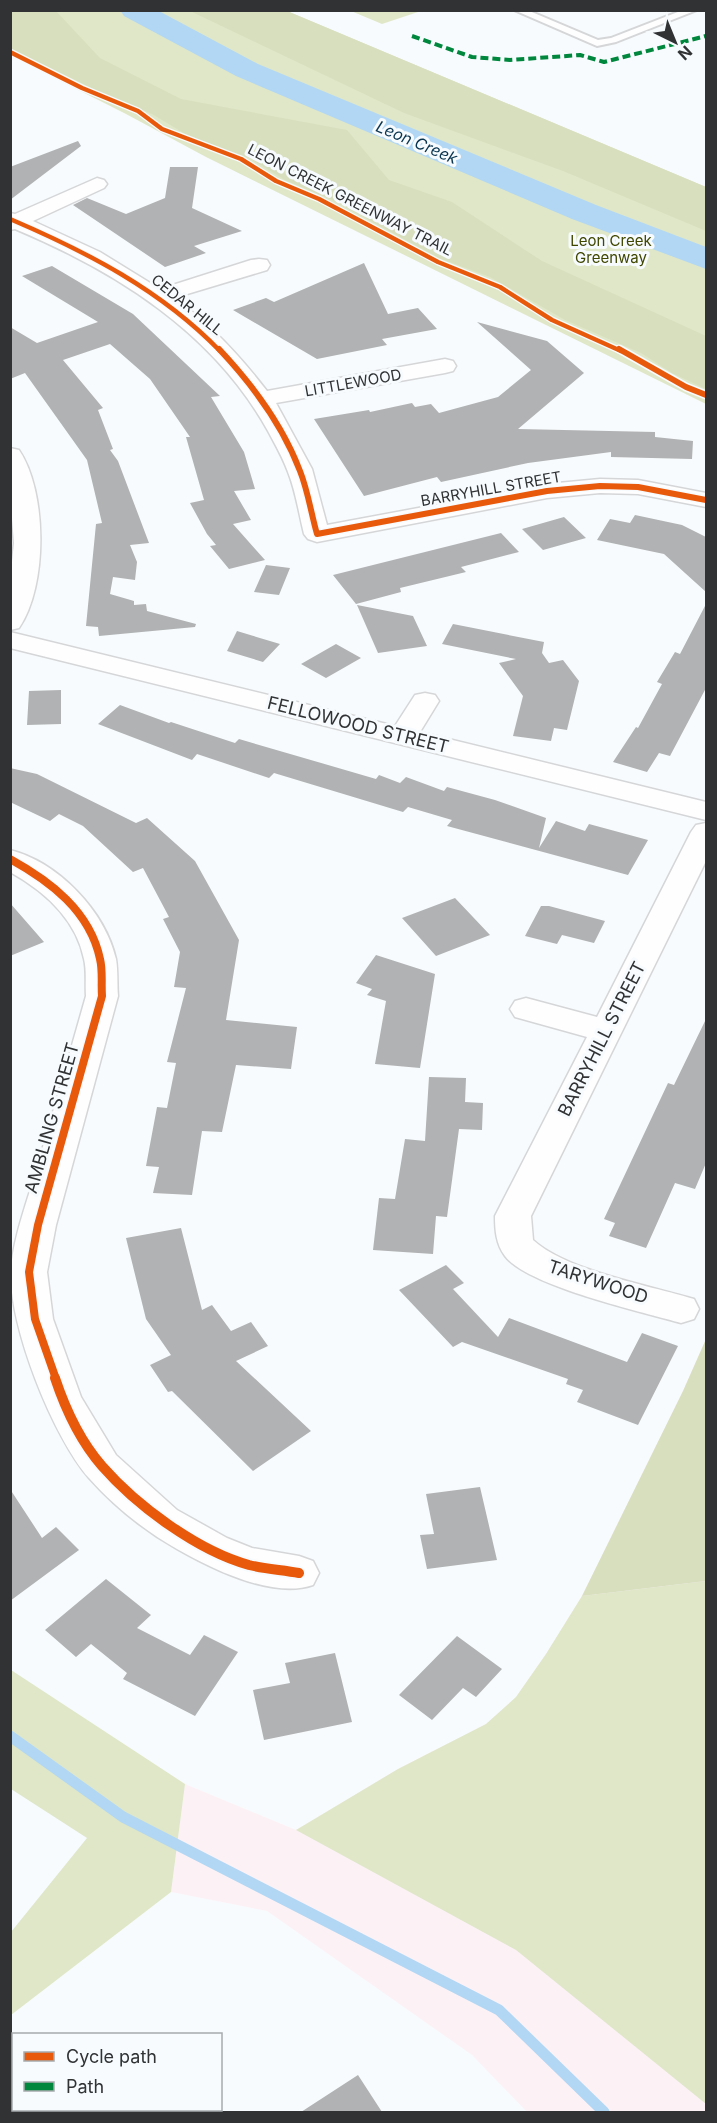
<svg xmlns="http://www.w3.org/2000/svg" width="717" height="2123" viewBox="0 0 717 2123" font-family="Inter,sans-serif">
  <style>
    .commercial { fill: #fcf2f6 }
    .green { fill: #dfe7c8 }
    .forest { fill: #d8dfbf }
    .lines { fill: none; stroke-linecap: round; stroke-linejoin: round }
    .stream { stroke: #b1d7f5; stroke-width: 11 }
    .river { fill: #b1d7f5; fill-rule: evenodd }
    .building { fill: #b0b2b3 }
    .service-casing { stroke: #d5d6d8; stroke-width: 4 }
    .minor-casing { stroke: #d5d6d8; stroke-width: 3 }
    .tertiary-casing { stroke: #d5d6d8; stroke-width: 3 }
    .service { fill: #fefeff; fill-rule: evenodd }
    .minor { fill: #fefeff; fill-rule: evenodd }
    .tertiary { fill: #fefeff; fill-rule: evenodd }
    .quiet { stroke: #00873e; stroke-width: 4; stroke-dasharray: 8 4; stroke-linecap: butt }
    .cycleway-far3-casing { stroke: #f7fbfe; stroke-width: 7 }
    .cycleway-far2-casing { stroke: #f7fbfe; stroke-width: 9 }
    .cycleway-far1-casing { stroke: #f7fbfe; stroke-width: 11 }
    .cycleway-casing { stroke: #f7fbfe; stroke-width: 14 }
    .cycleway-far3 { stroke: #e8590c; stroke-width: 4.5 }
    .cycleway-far2 { stroke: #e8590c; stroke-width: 6 }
    .cycleway-far1 { stroke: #e8590c; stroke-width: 8 }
    .cycleway { stroke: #e8590c; stroke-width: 10 }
    .labels { text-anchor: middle; stroke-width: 6; stroke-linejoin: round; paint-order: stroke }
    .far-street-label { font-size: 15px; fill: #303234; stroke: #f7fbfe }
    .far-park-label { font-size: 15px; fill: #404700; stroke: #f7fbfe }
    .far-water-label { font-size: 16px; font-style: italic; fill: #09344f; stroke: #f7fbfe }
    .street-label { font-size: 18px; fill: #303234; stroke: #f7fbfe }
  </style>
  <rect width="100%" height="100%" fill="#f8fbfd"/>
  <path class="commercial" d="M706 1339V2112H527L472 2055 267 1911 171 1892 185 1784 296 1830 398 1769 486 1724 516 1697 546 1654 582 1596 683 1391Z"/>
  <path class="green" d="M10 11H287L706 187V404L206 157 126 114 11 56Z
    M351 11H421L382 24Z
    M706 1581V2104L516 1950 296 1830 398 1769 486 1724 516 1697 546 1654 582 1596Z
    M11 1670 185 1784 171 1892 11 2015V1932L87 1838 11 1789Z"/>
  <path class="forest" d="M10 11H56L100 58 181 99 347 130 389 180 452 202 542 261 706 336V389L672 373 641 353 565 320 490 277 439 258 330 199 285 180 249 158 187 135 152 114 102 93 11 49Z
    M190 11H287L706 187V231L563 171 404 113Z
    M706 1339V1581L582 1596 683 1391Z"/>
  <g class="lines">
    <path class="stream" d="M10 1736 123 1817 499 2010 604 2112"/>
    <path class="river" d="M120 10H157L258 64 596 205 706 247V269L572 219 236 76 124 16Z"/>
  </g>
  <path class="building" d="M78 141 81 146 10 200V167Z
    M170 167H198L192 208 242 231 194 246 206 253 165 267 73 205 87 198 126 214 165 198Z
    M364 263 388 314 418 308 437 329 382 339 387 345 317 359 233 310 266 298 274 302Z
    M52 266 133 314 220 396 211 397 244 452 255 489 234 491 251 520 233 524 265 560 229 569 210 546 216 545 207 534 190 503 204 500 186 437H190L150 379 110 344 63 360 103 408 98 410 113 449 110 450 118 461 149 543 130 545 137 562 135 580 113 577 110 594 134 601V605L146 604 147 611 196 624 195 627 99 636 98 627 86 626 96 524 102 523 87 460 25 373 10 379V327L37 343 98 322 22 276Z
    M477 322 547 341 584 373 518 429 655 432V437L693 441 692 459 611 457V452L528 463 441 482 437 477 364 496 314 419 369 410 370 412 412 403 415 407 431 404 439 413 498 397 531 370Z
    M635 515 682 525 706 537V592L664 554 597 540 610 519 630 523Z
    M564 517 586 538 543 550 522 529Z
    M501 533 519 552 461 567 466 572 400 588 401 592 356 604 333 575Z
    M266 565 290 568 279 595 254 592Z
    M706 604V688L670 756 659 753 647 772 613 762 636 727 638 728 662 684 657 682 675 652 680 654Z
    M357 605 413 616 427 646 378 653Z
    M453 624 544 642 542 653 549 663 563 660 579 681 567 730 554 728 551 741 513 736 523 696 499 663 516 659 442 644Z
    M237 631 280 644 263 662 227 651Z
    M336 644 361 658 326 678 301 664Z
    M61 690V724L27 725 29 691Z
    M120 705 169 723 171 722 235 743 239 739 376 779 379 775 400 783 406 777 444 791 447 787 495 800 546 818 539 848 556 821 585 831 589 824 648 840 628 875 447 826 452 820 408 807 403 812 274 773 269 778 197 754 192 760 98 724Z
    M10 768 37 774 136 823 147 818 195 861 239 940 226 1020 297 1027 291 1069 236 1065 222 1132 202 1131 192 1195 153 1193 159 1167 146 1166 157 1107 167 1108 176 1063 167 1062 186 988 174 987 180 952 163 919 169 917 143 868 133 872 83 826 59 814 50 821 10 802Z
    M455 898 490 935 436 956 402 918Z
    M10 903 44 942 10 956Z
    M541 906H549L605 921 594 943 562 935 557 944 525 936Z
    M376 955 435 974 420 1068 375 1064 386 1001 367 995 372 989 356 983Z
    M706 1019V1163L695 1189 675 1183 646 1248 609 1236 615 1223 604 1219 668 1083 674 1085Z
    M429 1077 466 1078 465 1102 483 1103 482 1130 459 1129 447 1217 436 1216 433 1254 373 1250 379 1198 395 1199 405 1139 425 1141Z
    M181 1228 202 1310 212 1305 231 1331 251 1322 268 1346 236 1361 311 1431 253 1471 172 1391 168 1392 150 1365 171 1355 146 1319 126 1238Z
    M446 1265 464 1283 453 1289 498 1337 509 1318 627 1362 642 1333 678 1346 638 1425 577 1402 583 1390 566 1384 568 1379 462 1342 453 1347 399 1290Z
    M480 1487 497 1560 427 1569 420 1535 434 1534 426 1494Z
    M10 1489 42 1538 56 1527 79 1550 10 1601Z
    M106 1579 151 1615 137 1628 190 1655 204 1635 238 1652 195 1716 123 1679 127 1673 91 1644 76 1657 45 1630Z
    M457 1636 502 1669 476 1697 463 1688 432 1720 399 1695Z
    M335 1653 352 1722 264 1740 253 1690 290 1683 285 1663Z
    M358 2075 382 2112H301Z"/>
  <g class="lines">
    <g class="service-casing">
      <path id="service" d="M514 10H527L598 40 611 38 683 10H697L616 42 597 46Z
        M14 2049V2073L10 2075V2051Z
        M143 2110H168L169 2112H144Z"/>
    </g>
    <g class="minor-casing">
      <path id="minor" d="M97 178 104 180 107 184 104 188 33 221 100 252 160 289 251 260 259 259 267 260 270 265 267 270 174 298C210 323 240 356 267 391L445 359 453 361 456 366 453 371 445 373 276 403 312 469 327 525 547 484 600 479 638 480 706 493V507L638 494 600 493 547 498 317 542 308 539 304 534C299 514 296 492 288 472 283 458 275 444 268 431 213 332 117 272 15 229L10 230V213L15 214Z
        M10 632 395 726 415 695 425 693 435 695 439 701 420 732 706 802V820L10 648Z
        M706 823V861L531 1216 533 1240C567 1271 648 1285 694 1299L699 1309 694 1319 681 1323C643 1312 527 1286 505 1256 496 1244 495 1230 495 1216L587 1037 515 1017 510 1009 515 1001 526 998 597 1017 691 832 696 825Z
        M10 850C58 862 105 911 116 959 118 971 117 984 118 996L56 1225 47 1272 53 1319 81 1397 116 1455 177 1510 227 1538 252 1548 299 1556 313 1561 319 1573 313 1585C273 1599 212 1569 177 1549 145 1531 114 1506 89 1478 53 1437 9 1326 11 1272 12 1243 26 1204 35 1175 52 1115 69 1056 86 996 85 984 87 971 84 959 76 919 44 891 10 872Z"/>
    </g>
    <g class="tertiary-casing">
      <path id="tertiary" d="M10 448 19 450C47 491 48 586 19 628L10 630V580L14 543 10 494Z"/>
    </g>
    <use href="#service" class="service"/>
    <use href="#minor" class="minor"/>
    <use href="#tertiary" class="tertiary"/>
    <path class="quiet" d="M412 36 472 57 510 60 580 55 604 62 706 36"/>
    <g class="cycleway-far3-casing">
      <path id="cycleway-far3" d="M10 52 82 88 138 111 162 129 241 159 276 181 319 199 438 262 500 287 552 320 621 351
        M10 219C87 252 161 290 220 351"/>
    </g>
    <g class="cycleway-far2-casing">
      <path id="cycleway-far2" d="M219 349C252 384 283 426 300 471 308 491 311 513 317 534L547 491 600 486 638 487 706 500
        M619 349 686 387 706 395"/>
    </g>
    <g class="cycleway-far1-casing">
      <path id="cycleway-far1" d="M10 859C50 881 90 911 100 959 103 971 101 984 102 996L38 1225 29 1272 35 1319 56 1379"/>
    </g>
    <g class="cycleway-casing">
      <path id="cycleway" d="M55 1378C65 1408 81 1442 102 1466 137 1506 198 1551 249 1565 265 1569 283 1570 299 1573"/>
    </g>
    <use href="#cycleway-far3" class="cycleway-far3"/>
    <use href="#cycleway-far2" class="cycleway-far2"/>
    <use href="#cycleway-far1" class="cycleway-far1"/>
    <use href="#cycleway" class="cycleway"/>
  </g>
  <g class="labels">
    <g class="far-street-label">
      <text transform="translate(350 200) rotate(27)" y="5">LEON CREEK GREENWAY TRAIL</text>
      <text transform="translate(187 305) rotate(39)" y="5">CEDAR HILL</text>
      <text transform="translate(353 383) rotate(-10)" y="5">LITTLEWOOD</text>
      <text transform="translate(491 489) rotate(-10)" y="5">BARRYHILL STREET</text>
    </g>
    <g class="far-park-label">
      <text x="611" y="246">Leon Creek<tspan x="611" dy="17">Greenway</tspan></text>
    </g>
    <g class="far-water-label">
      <text transform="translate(417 142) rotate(23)" y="6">Leon Creek</text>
    </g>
    <g class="street-label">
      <text transform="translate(358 725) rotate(14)" y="6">FELLOWOOD STREET</text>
      <text transform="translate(602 1039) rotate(-63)" y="6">BARRYHILL STREET</text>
      <text transform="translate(52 1118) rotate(-74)" y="6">AMBLING STREET</text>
      <text transform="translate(598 1282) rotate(18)" y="6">TARYWOOD</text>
    </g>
  </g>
  <rect width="717" height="2123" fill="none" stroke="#303234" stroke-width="24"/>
  <rect x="12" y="2033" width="210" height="78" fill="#f7fbfe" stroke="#a7abad" stroke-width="1.5"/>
  <rect x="24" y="2052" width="30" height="9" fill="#e8590c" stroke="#a7abad" stroke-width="1.5"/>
  <text x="66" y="2063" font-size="18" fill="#303234">Cycle path</text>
  <rect x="24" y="2082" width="30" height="9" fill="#00873e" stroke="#a7abad" stroke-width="1.5"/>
  <text x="66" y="2093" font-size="18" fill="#303234">Path</text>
  <g transform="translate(675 42) rotate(137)" stroke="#f7fbfe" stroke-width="4.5" paint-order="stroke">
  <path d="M0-4.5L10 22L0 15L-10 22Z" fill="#303234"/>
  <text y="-9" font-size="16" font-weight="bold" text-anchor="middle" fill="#303234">N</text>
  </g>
</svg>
